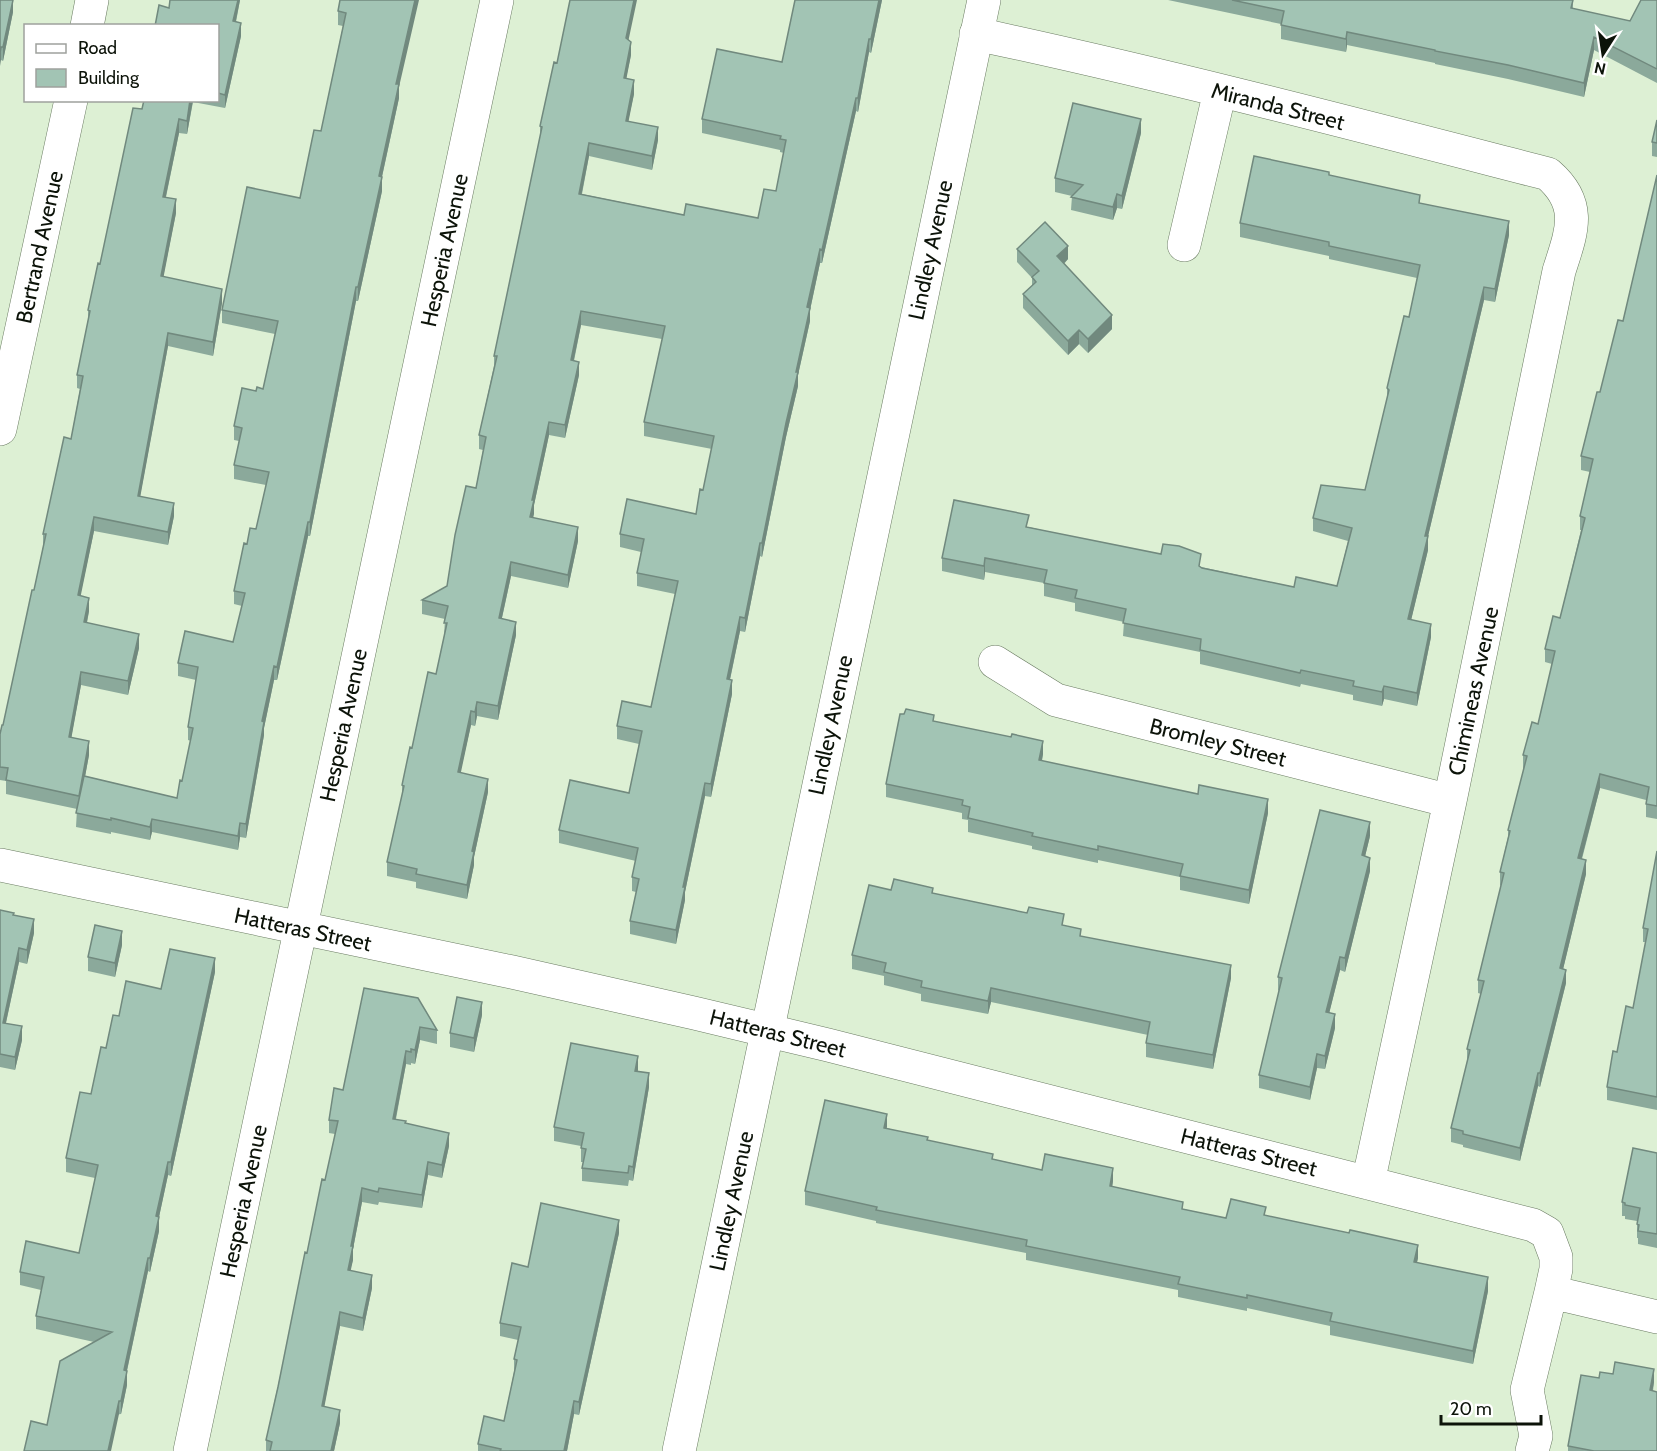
<svg xmlns="http://www.w3.org/2000/svg" width="1657" height="1451" viewBox="0 0 1657 1451" font-family="Cabin,sans-serif">
  <style>
    .lines { fill: none; stroke-linecap: round; stroke-linejoin: round }
    .minor-casing { stroke: #6a7b62; stroke-width: 34 }
    .secondary-casing { stroke: #6a7b62; stroke-width: 34 }
    .minor { stroke: #fff; stroke-width: 33 }
    .secondary { stroke: #fff; stroke-width: 33 }
    .wall { fill: #8ba99b }
    .shaded-wall { fill: #71897e }
    .building { fill: #a2c4b4; stroke: #71897e; stroke-width: 1.5 }
    .labels { text-anchor: middle; stroke-width: 5; stroke-linejoin: round; paint-order: stroke }
    .street-label { font-size: 22px; fill: #0c1309; stroke: #fff }
  </style>
  <rect width="100%" height="100%" fill="#ddf0d4"/>
  <g class="lines">
    <g class="minor-casing">
      <path id="minor" d="M87 26 92 0
        M976 34C1168 75 1358 125 1548 174 1584 205 1571 233 1559 271L1450 801 1368 1183
        M1184 245 1220 91
        M0 429 71 100
        M995 662 1056 700 1450 801
        M0 865 512 972 694 1013 828 1045 1533 1225 1547 1233 1556 1257V1269L1551 1292 1527 1390 1536 1436 1532 1451
        M1551 1292 1657 1317
        M190 1451 497 0"/>
    </g>
    <g class="secondary-casing">
      <path id="secondary" d="M679 1451 984 0"/>
    </g>
    <use href="#minor" class="minor"/>
    <use href="#secondary" class="secondary"/>
  </g>
  <path class="wall" d="M0 0 13 12 3 61 1 60Z
    M240 0 236 22 241 36 225 108 193 102 187 134 179 133 166 197 176 213 163 277 222 303 213 356 168 346 140 496 174 516 168 545 94 531 80 596 89 611 87 623 139 648 128 695 81 685 71 738 89 755 85 776 177 798 182 781 191 741 188 740V727L196 680 178 676V663L233 642 242 606 234 604V591L247 544 256 529 266 485 234 479V465L239 441 234 440V426L256 391 263 389 275 334 222 323V310L300 198 321 131 343 26 338 25V11L340 0 399 87V98L382 177V191L358 301H356L310 536H308L277 680H274L264 728V735L246 838 240 837 238 850 152 832 150 840 111 832V834L76 827 77 809 6 794V781L0 780V734L3 725 34 590 43 547V534L71 439 80 389 77 388V375L88 320V310L144 100H218V26L169 8Z
    M795 0H882L871 53 869 52 858 112 856 111 822 263H820L810 310V321L798 375V386L786 437 762 557 760 556 745 632 740 631 730 680 732 694 711 797 705 796 685 892V900L676 944 630 934V921L636 892 632 891V877L636 861 559 843V830L629 793 639 744 617 739V726L651 707 675 594 637 586V573L641 552 620 547V534L696 514 703 490 712 449 644 436V422L662 339 581 325 574 361 579 375 565 438 549 435 534 505 533 518 578 541 568 588 511 576 502 618 516 635 498 720 477 716 475 726 471 725 460 773 488 792 474 857V865L467 899 416 888V882L387 876V862L402 798V785L412 748 436 674 444 636 445 619 422 614V600L447 586 476 488 483 450 479 449V435L494 366V356L540 139V126L557 63 629 40 631 55 626 78 634 94 628 121 658 140 652 170 589 156 582 194 684 215 758 218 776 191 784 153 780 152V150L702 133V119L782 62Z
    M1168 0H1573V9L1630 21 1657 0V83L1594 50 1584 97 1508 79 1435 64V63L1347 45 1346 52 1281 39V24Z
    M1657 120V157L1652 156V142Z
    M1141 133 1122 209 1117 208 1113 220 1071 210 1072 196 1055 192V178Z
    M1657 175V819L1646 817V800L1600 788 1582 859 1586 874 1563 969 1566 983 1540 1087 1538 1086 1520 1161 1463 1147V1145L1451 1142V1128L1467 1063V1049L1481 994 1478 993V980L1501 886 1500 885V872L1508 837V830L1524 769 1523 768V755L1538 724 1552 664 1545 662V649L1560 618 1581 530H1580V516L1590 472 1581 470V456L1600 392 1623 321Z
    M1329 176 1420 203 1509 235 1495 302 1484 300 1428 536V550L1411 620 1431 637 1417 706 1384 699 1382 706 1353 700V695L1301 684 1300 687 1200 664V652L1123 636 1124 622 1075 611V603L1044 596V583L985 572 984 580 942 571V558L1029 527 1201 567 1294 587 1337 586 1348 541 1313 531V518L1365 490 1387 399V388L1409 317 1417 278 1329 259V256L1240 237V223Z
    M1017 249 1068 259 1064 264 1112 329 1088 353 1079 344 1068 355 1023 308V294L1032 286V278L1017 262Z
    M934 721 1043 754 1042 761 1268 813 1249 904 1180 890V877L1098 860V863L1032 849V846L968 832V820L962 819V813L886 797V784Z
    M1370 836 1365 856 1370 871 1345 972 1340 970 1329 1013 1335 1028 1325 1069 1317 1068 1310 1100 1259 1088V1075L1279 991 1278 990V977Z
    M1657 851V1110L1607 1100V1087L1617 1052 1633 1008 1646 942H1643V928Z
    M891 890 933 893 1064 926 1081 936 1231 978 1213 1069 1146 1057V1043L1148 1035 991 1002 988 1014 921 1001V994L884 985V976L852 969V955Z
    M0 910 14 915 34 933 27 964 19 962 6 1023 22 1040 15 1070 0 1067Z
    M122 945 115 977 88 971V957Z
    M215 972 171 1176 168 1175 159 1217V1231L150 1272 148 1271 127 1371V1385L121 1414 47 1425 94 1342 36 1329V1316L41 1290 20 1285V1272L79 1253 95 1178 66 1172V1158L91 1094 106 1048 119 1016 161 989Z
    M364 988 437 1030V1044L420 1040 415 1064 411 1063V1065L406 1064 396 1119 449 1146 442 1178 428 1175 422 1208 379 1202 378 1205 362 1202 353 1249V1260L350 1270 372 1288 363 1331 340 1326 324 1406 340 1423 334 1451H266V1440L307 1253 325 1180 335 1134 329 1133V1120L343 1090Z
    M482 1015 474 1052 450 1047V1033Z
    M637 1071 649 1087 633 1181 629 1180 628 1186 582 1181V1168L583 1162H581V1146L554 1141V1127Z
    M887 1128 993 1159 1042 1170 1113 1181 1112 1187 1183 1209 1226 1218 1266 1216 1418 1258 1417 1262 1488 1291 1473 1364 1330 1335V1326L1247 1308V1311L1178 1297V1290L1026 1260V1253L876 1223V1221L805 1205V1191Z
    M1657 1153V1248L1638 1244V1238H1637V1221L1625 1219V1216H1622V1202Z
    M619 1233 579 1415 574 1414 567 1451H478V1444L504 1421 514 1372V1359L518 1340 500 1336V1323L528 1267Z
    M1613 1374 1654 1382 1653 1391 1657 1451H1568V1446L1599 1378Z"/>
  <path class="shaded-wall" d="M13 0V12L3 61V47Z
    M238 0H240L233 35V21Z
    M415 0H419L399 87V98L379 190V176L396 84Z
    M634 0H637L626 52V38Z
    M879 0H882L871 53V39Z
    M241 23V36L225 108V95Z
    M1347 32V45L1346 52V39Z
    M1594 37V50L1584 97V83Z
    M869 39V52L858 112V98Z
    M631 42V55L624 91V78Z
    M1 47V60L0 66V53Z
    M634 80V94L626 134V121Z
    M856 98V111L822 263V250Z
    M190 100H193L187 134V121Z
    M179 119V133L163 210V197Z
    M1141 119V133L1122 209V196Z
    M658 127V140L652 170V156Z
    M589 143V156L579 207V194Z
    M382 177V191L358 301V287Z
    M1117 194V208L1113 220V207Z
    M176 199V213L161 290V276Z
    M1509 221V235L1495 302V289Z
    M1068 246V259L1057 270V256Z
    M820 249V263L810 310V321L798 375V386L786 437 762 557V543L786 423 807 307Z
    M356 287V301L310 536V522Z
    M1484 287V300L1425 549V536Z
    M222 289V303L213 356V342Z
    M581 311V325L571 373V360Z
    M1112 315V329L1088 353V339Z
    M1079 330V344L1068 355V341Z
    M168 333V346L138 509V496Z
    M579 362V375L565 438V425Z
    M549 422V435L534 505V514L530 531V517L532 500Z
    M174 503V516L168 545V532Z
    M94 517V531L78 609V595Z
    M308 522V536L277 680V667Z
    M578 527V541L568 588V575Z
    M1428 536V550L1408 633V619Z
    M760 543V556L745 632V618Z
    M985 558V572L984 580V566Z
    M511 562V576L499 631V618Z
    M89 598V611L84 636V622Z
    M740 617V631L727 693V679Z
    M516 622V635L498 720V706Z
    M1431 624V637L1417 706V693Z
    M139 634V648L128 695V681Z
    M274 666V680L264 728V735L246 838V824L262 721Z
    M81 672V685L69 751V737Z
    M732 680V694L711 797V784Z
    M1384 686V699L1382 706V692Z
    M477 702V716L475 726V712Z
    M471 711V725L458 786V772Z
    M89 741V755L79 810V796Z
    M1043 741V754L1039 774V760Z
    M1600 774V788L1578 872V858Z
    M488 779V792L474 857V865L467 899V885L472 851Z
    M705 783V796L685 892V900L676 944V930L683 887Z
    M1268 799V813L1249 904V890Z
    M152 819V832L150 840V827Z
    M1370 822V836L1362 869V855Z
    M240 823V837L238 850V836Z
    M1370 858V871L1345 972V958Z
    M1586 860V874L1560 982V968Z
    M34 919V933L27 964V950Z
    M122 931V945L115 977V963Z
    M19 948V962L3 1036V1023Z
    M1340 957V970L1326 1026V1012Z
    M215 958V972L171 1176V1162Z
    M1231 965V978L1213 1069V1055Z
    M1566 970V983L1540 1087V1073Z
    M991 988V1002L988 1014V1001Z
    M482 1002V1015L474 1052V1038Z
    M1335 1014V1028L1325 1069V1056Z
    M22 1026V1040L15 1070V1057Z
    M420 1027V1040L415 1064V1050Z
    M406 1051V1064L393 1132V1119Z
    M1317 1054V1068L1310 1100V1087Z
    M638 1056V1070L635 1084V1071Z
    M649 1073V1087L633 1181V1167Z
    M1538 1073V1086L1520 1161V1148Z
    M887 1114V1127L884 1141V1128Z
    M449 1133V1146L442 1178V1165Z
    M168 1162V1175L159 1217V1231L150 1272V1258L156 1216Z
    M428 1162V1175L422 1208V1195Z
    M1113 1168V1181L1110 1200V1186Z
    M362 1188V1202L353 1249V1260L348 1283V1270L351 1246Z
    M619 1220V1233L579 1415V1402Z
    M1418 1245V1258L1414 1275V1262Z
    M148 1258V1271L124 1384V1370Z
    M372 1275V1288L363 1331V1318Z
    M1488 1277V1291L1473 1364V1351Z
    M340 1312V1326L322 1419V1406Z
    M1654 1369V1382L1650 1404V1390Z
    M127 1371V1385L121 1414V1401Z
    M119 1401V1414L111 1451H108Z
    M574 1401V1414L567 1451H564Z
    M340 1410V1423L334 1451H331Z"/>
  <path class="building" d="M0 0H13L3 47H1L0 53Z
    M170 0H238L233 21 241 23 225 95 218 93V26H155L159 5 169 8Z
    M340 0H415L396 84H399L379 176 382 177 358 287H356L310 522H308L277 667 274 666 262 721 264 722 246 824 240 823 238 836 152 819 150 827 111 818V820L76 813 84 776 177 798 180 780 182 781 193 728 188 727 198 667 178 663 185 631 233 642 245 593 234 591 244 543 247 544 250 528 256 529 269 472 234 465 242 428 234 426 242 388 256 391 257 387 263 389 278 321 222 310 247 187 300 198 314 130 321 131 346 13 338 11Z
    M570 0H634L626 38 631 42 624 78 634 80 626 121 658 127 652 156 589 143 579 194 684 215 686 204 758 218 764 189 776 191 786 140 780 139 781 136 702 119 717 49 782 62 795 0H879L871 39H869L858 98H856L822 250 820 249 807 307 810 308 796 372H798L786 423 762 543H760L745 618 740 617 727 679 732 680 711 784 705 783 683 887H685L676 930 630 921 639 879 632 877 638 848 559 830 570 780 629 793 642 731 617 726 622 701 651 707 678 581 637 573 644 539 620 534 627 499 696 514 700 489 703 490 714 436 644 422 665 326 581 311 571 360 579 362 565 425 549 422 532 500H534L530 517 578 527 568 575 511 562 499 618 516 622 498 706 477 702 475 712 471 711 458 772 488 779 472 851 474 852 467 885 416 874 417 869 387 862 404 786 402 785 410 747 412 748 428 672 436 674 447 623H444L448 606 422 600 447 586 455 535 466 486 476 488 486 437 479 435 497 356H494L542 127 540 126 554 62 557 63Z
    M1232 0H1573L1571 8 1630 21 1641 0H1657V69L1594 37 1584 83 1508 65 1435 51V50L1347 32 1346 39 1281 25 1284 11Z
    M144 100H190L187 121 179 119 163 197 176 199 161 276 222 289 213 342 168 333 138 496 174 503 168 532 94 517 78 595 89 598 84 622 139 634 128 681 81 672 69 737 89 741 79 796 6 780 8 768 0 767V734L2 725H3L32 590H34L46 534H43L64 437 71 439 83 376 77 375 90 311 88 310 98 263 100 264 133 108 142 109Z
    M1073 103 1141 119 1122 196 1117 194 1113 207 1071 197 1083 185 1055 178Z
    M1657 120V143L1652 142Z
    M1254 156 1329 172V175L1420 195 1419 203 1509 221 1495 289 1484 287 1425 536H1428L1408 619 1431 624 1417 693 1384 686 1382 692 1353 686 1354 681 1301 670 1300 673 1200 650 1201 639 1123 623 1126 609 1075 598 1077 590 1044 583 1047 570 985 558 984 566 942 558 954 500 1029 515 1026 527 1161 554 1163 544 1179 546 1201 554 1199 566 1202 568 1294 587 1296 577 1337 586 1352 528 1313 518 1321 485 1365 490 1389 390 1387 388 1404 316 1409 317 1420 265 1329 246V242L1240 223Z
    M1657 175V806L1646 804 1649 787 1600 774 1578 858 1586 860 1560 968 1566 970 1540 1073H1538L1520 1148 1463 1134V1131L1451 1128 1470 1050 1467 1049 1484 981 1478 980 1504 873 1500 872 1510 831 1508 830 1527 756 1523 755 1532 722 1538 724 1555 651 1545 649 1553 616 1560 618 1585 518 1580 516 1593 459 1581 456 1597 392H1600L1618 320 1623 321Z
    M1045 222 1068 246 1057 256 1112 315 1088 339 1079 330 1068 341 1023 294 1036 282 1032 277 1039 271 1017 249Z
    M906 709 934 715 933 721 1011 737 1012 734 1043 741 1039 760 1198 794 1199 785 1268 799 1249 890 1180 876 1183 864 1098 846V850L1032 836 1033 833 968 818 970 807 962 805 963 800 886 784 900 714H904Z
    M1320 810 1370 822 1362 855 1370 858 1345 958 1340 957 1326 1012 1335 1014 1325 1056 1317 1054 1310 1087 1259 1075 1282 978 1278 977Z
    M1657 851V1097L1607 1087 1613 1051 1617 1052 1626 1006 1633 1008 1648 929 1643 928Z
    M894 879 933 888 932 893 1027 913 1029 907 1064 914 1062 925 1081 929 1080 936 1231 965 1213 1055 1146 1043 1150 1022 991 988 988 1001 921 987 922 981 884 972 886 963 852 955 869 885 891 890Z
    M0 910 14 913 13 915 34 919 27 950 19 948 3 1023 22 1026 15 1057 0 1054Z
    M95 925 122 931 115 963 88 957Z
    M170 949 215 958 171 1162H168L156 1216 159 1217 150 1258H148L124 1370 127 1371 121 1401H119L108 1451H24L31 1421 47 1425 60 1361 112 1332 36 1316 44 1277 20 1272 26 1241 79 1253 98 1165 66 1158 80 1092 91 1094 101 1047 106 1048 113 1015 119 1016 126 981 161 989Z
    M364 988 418 998 437 1030 420 1027 415 1050 411 1049V1052L406 1051 393 1119 406 1121 405 1123 449 1133 442 1165 428 1162 422 1195 379 1188 378 1192 362 1188 351 1246H353L348 1270 372 1275 363 1318 340 1312 322 1406 340 1410 331 1451H270L272 1442 266 1440 278 1387 305 1252 307 1253 322 1179 325 1180 338 1121 329 1120 334 1088 343 1090Z
    M457 997 482 1002 474 1038 450 1033Z
    M571 1043 638 1056 635 1071 649 1073 633 1167 629 1166 628 1173 582 1168 586 1149 581 1148 584 1133 554 1127Z
    M825 1100 887 1114 884 1128 928 1137 927 1140 993 1154 992 1159 1042 1170 1045 1154 1113 1168 1110 1186 1183 1202 1182 1209 1226 1218 1231 1199 1266 1207 1264 1215 1349 1233 1350 1230 1418 1245 1414 1262 1488 1277 1473 1351 1330 1321 1332 1313 1247 1295V1298L1178 1284 1180 1277 1026 1246 1027 1240 876 1210 877 1207 805 1191Z
    M1633 1148 1657 1153V1234L1638 1231 1639 1225 1637 1224 1640 1208 1625 1205V1203L1622 1202Z
    M541 1203 619 1220 579 1402 574 1401 564 1451H500L501 1449 478 1444 484 1416 504 1421 517 1360 514 1359 521 1327 500 1323 512 1263 528 1267Z
    M1615 1362 1654 1369 1650 1390 1657 1392V1451H1594L1568 1446 1581 1375 1599 1378 1600 1372 1613 1374Z"/>
  <g class="labels">
    <g class="street-label">
      <text transform="translate(1278 106) rotate(14)" y="8">Miranda Street</text>
      <text transform="translate(39 247) rotate(-78)" y="8">Bertrand Avenue</text>
      <text transform="translate(444 250) rotate(-78)" y="8">Hesperia Avenue</text>
      <text transform="translate(930 250) rotate(-78)" y="8">Lindley Avenue</text>
      <text transform="translate(1473 691) rotate(-78)" y="8">Chimineas Avenue</text>
      <text transform="translate(343 725) rotate(-78)" y="8">Hesperia Avenue</text>
      <text transform="translate(830 725) rotate(-78)" y="8">Lindley Avenue</text>
      <text transform="translate(1218 742) rotate(14)" y="8">Bromley Street</text>
      <text transform="translate(303 929) rotate(12)" y="8">Hatteras Street</text>
      <text transform="translate(778 1033) rotate(14)" y="8">Hatteras Street</text>
      <text transform="translate(1249 1152) rotate(14)" y="8">Hatteras Street</text>
      <text transform="translate(243 1201) rotate(-78)" y="8">Hesperia Avenue</text>
      <text transform="translate(731 1201) rotate(-78)" y="8">Lindley Avenue</text>
    </g>
  </g>
  <rect x="24" y="24" width="195" height="78" fill="#ffffff" stroke="#9ea19d" stroke-width="1.5"/>
  <rect x="36" y="44" width="30" height="9" fill="#ffffff" stroke="#9ea19d" stroke-width="1.5"/>
  <text x="78" y="54" font-size="18" fill="#0c1309">Road</text>
  <rect x="36" y="69" width="30" height="18" fill="#a2c4b4" stroke="#9ea19d" stroke-width="1.5"/>
  <text x="78" y="84" font-size="18" fill="#0c1309">Building</text>
  <g transform="translate(1603 54) rotate(192)" stroke="#ffffff" stroke-width="4.5" paint-order="stroke">
  <path d="M0-4.5L10 22L0 15L-10 22Z" fill="#0c1309"/>
  <text y="-9" font-size="16" font-weight="bold" text-anchor="middle" fill="#0c1309">N</text>
  </g>
  <path d="M1441 1415v9h100v-9" fill="none" stroke="#0c1309" stroke-width="3"/>
  <text x="1450" y="1415" font-size="18" fill="#0c1309" stroke="#ffffff" stroke-width="4.5" paint-order="stroke">20 m</text>
</svg>
